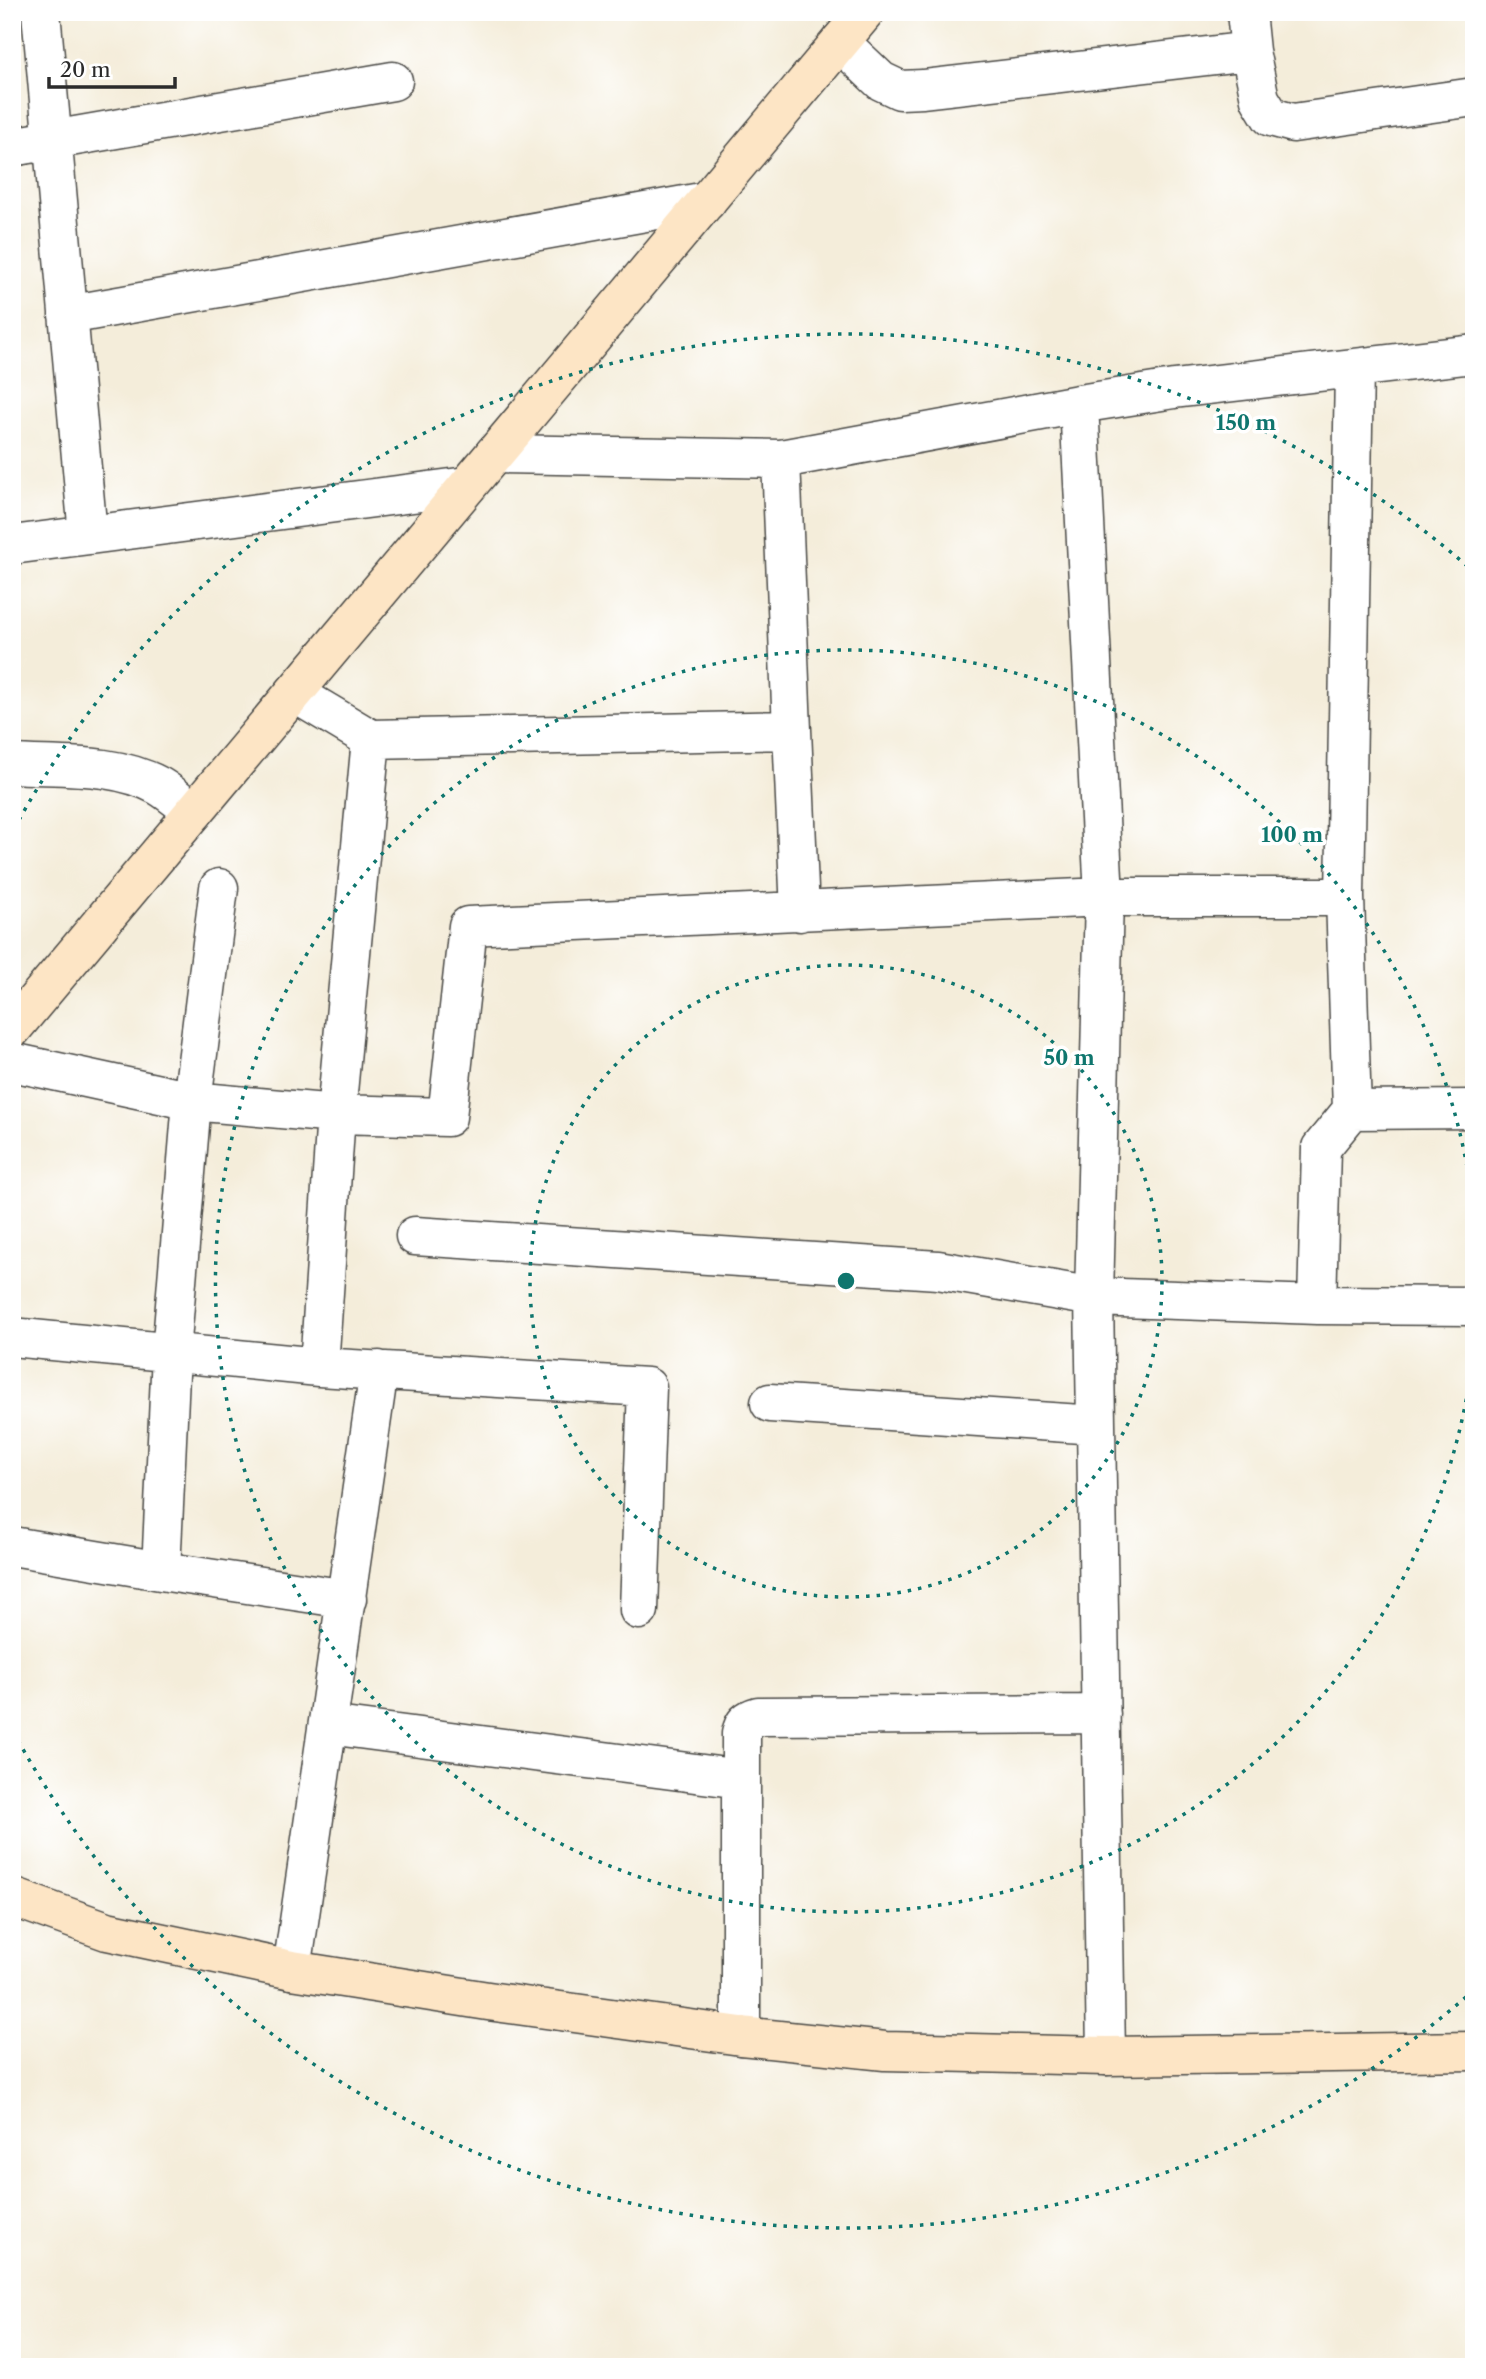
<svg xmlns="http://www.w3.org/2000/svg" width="1486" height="2379" viewBox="0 0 1486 2379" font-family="'Libre Caslon Text',serif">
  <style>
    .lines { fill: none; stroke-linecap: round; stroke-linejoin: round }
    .street-casing { stroke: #494845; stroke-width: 41 }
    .secondary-casing { stroke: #494845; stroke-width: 41 }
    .street { stroke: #fff; stroke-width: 38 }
    .secondary { stroke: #fde5c5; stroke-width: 38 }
    .ring { fill: none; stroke: #0f766e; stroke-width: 3.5; stroke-dasharray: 3.5 7 }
    .centre { fill: #0f766e; stroke: #fff; stroke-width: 3.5 }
    .ring-label { font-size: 21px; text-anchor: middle; font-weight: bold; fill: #0f766e; stroke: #fff; stroke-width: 7; stroke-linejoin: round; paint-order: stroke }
  </style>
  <rect width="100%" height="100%" fill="#fff"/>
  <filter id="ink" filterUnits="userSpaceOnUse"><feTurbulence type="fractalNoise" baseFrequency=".0143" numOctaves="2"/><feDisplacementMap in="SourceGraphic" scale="14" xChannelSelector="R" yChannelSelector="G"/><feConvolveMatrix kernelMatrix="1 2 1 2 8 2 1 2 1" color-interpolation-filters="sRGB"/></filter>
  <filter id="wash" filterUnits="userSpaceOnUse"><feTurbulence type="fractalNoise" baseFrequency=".00686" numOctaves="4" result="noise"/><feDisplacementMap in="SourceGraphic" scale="28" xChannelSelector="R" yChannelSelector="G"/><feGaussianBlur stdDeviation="1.57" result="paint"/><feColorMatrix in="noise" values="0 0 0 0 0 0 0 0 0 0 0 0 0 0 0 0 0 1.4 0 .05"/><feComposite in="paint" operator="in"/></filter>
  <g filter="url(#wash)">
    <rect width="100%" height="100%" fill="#f4edda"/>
  </g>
  <g filter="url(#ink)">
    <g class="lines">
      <g class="street-casing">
        <path id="street" d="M41 12 88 535
          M840 42 881 81 900 90 923 89 1250 51 1246 12
          M1250 51 1260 99 1271 117 1293 123 1474 97
          M12 147 393 81
          M68 315 707 201
          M1079 404 1104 897 1094 1297 1106 2056
          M494 454 781 459 1079 404 1174 389 1474 354
          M12 545 467 486
          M294 693 371 739 336 1114 447 1117 468 926 1104 897H1345
          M792 730 800 912
          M371 739 792 730 781 459
          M12 764C60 767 115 762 159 786 171 793 183 804 194 812
          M12 1062 192 1101 336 1114 319 1367 647 1387 639 1610
          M1352 1110 1345 897 1354 369
          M415 1236 938 1270 1094 1297 1317 1305 1321 1148 1352 1110 1474 1109
          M1317 1305 1474 1306
          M12 1337 319 1367
          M770 1403 1096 1425
          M12 1546 161 1571 347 1599
          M161 1571 171 1353 192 1101 219 888
          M328 1725 741 1779
          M292 1970 379 1370
          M741 2036V1734C743 1723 747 1719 758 1716L1101 1714"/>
      </g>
      <g class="secondary-casing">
        <path id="secondary" d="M12 1029 865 12
          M12 1897 107 1931 292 1970 488 2001 741 2036 885 2051 1106 2056 1474 2051"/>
      </g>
      <use href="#street" class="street"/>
      <use href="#secondary" class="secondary"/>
    </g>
  </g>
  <g class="ring">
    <circle cx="846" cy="1281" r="316"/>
    <path d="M1474 1347A631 631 0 1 1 1474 1215"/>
    <path d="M1474 1990A947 947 0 0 1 14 1733M14 829A947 947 0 0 1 1474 572"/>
  </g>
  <circle cx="846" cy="1281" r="10" class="centre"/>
  <g class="ring-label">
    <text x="1246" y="430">150 m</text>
    <text x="1292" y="842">100 m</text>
    <text x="1069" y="1065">50 m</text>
  </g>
  <rect width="1486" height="2379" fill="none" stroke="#fff" stroke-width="42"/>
  <path d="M49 77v10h126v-10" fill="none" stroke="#2b2b2b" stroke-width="3.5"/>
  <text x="60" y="77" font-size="21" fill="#2b2b2b" stroke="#ffffff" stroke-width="5" paint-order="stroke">20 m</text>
</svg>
